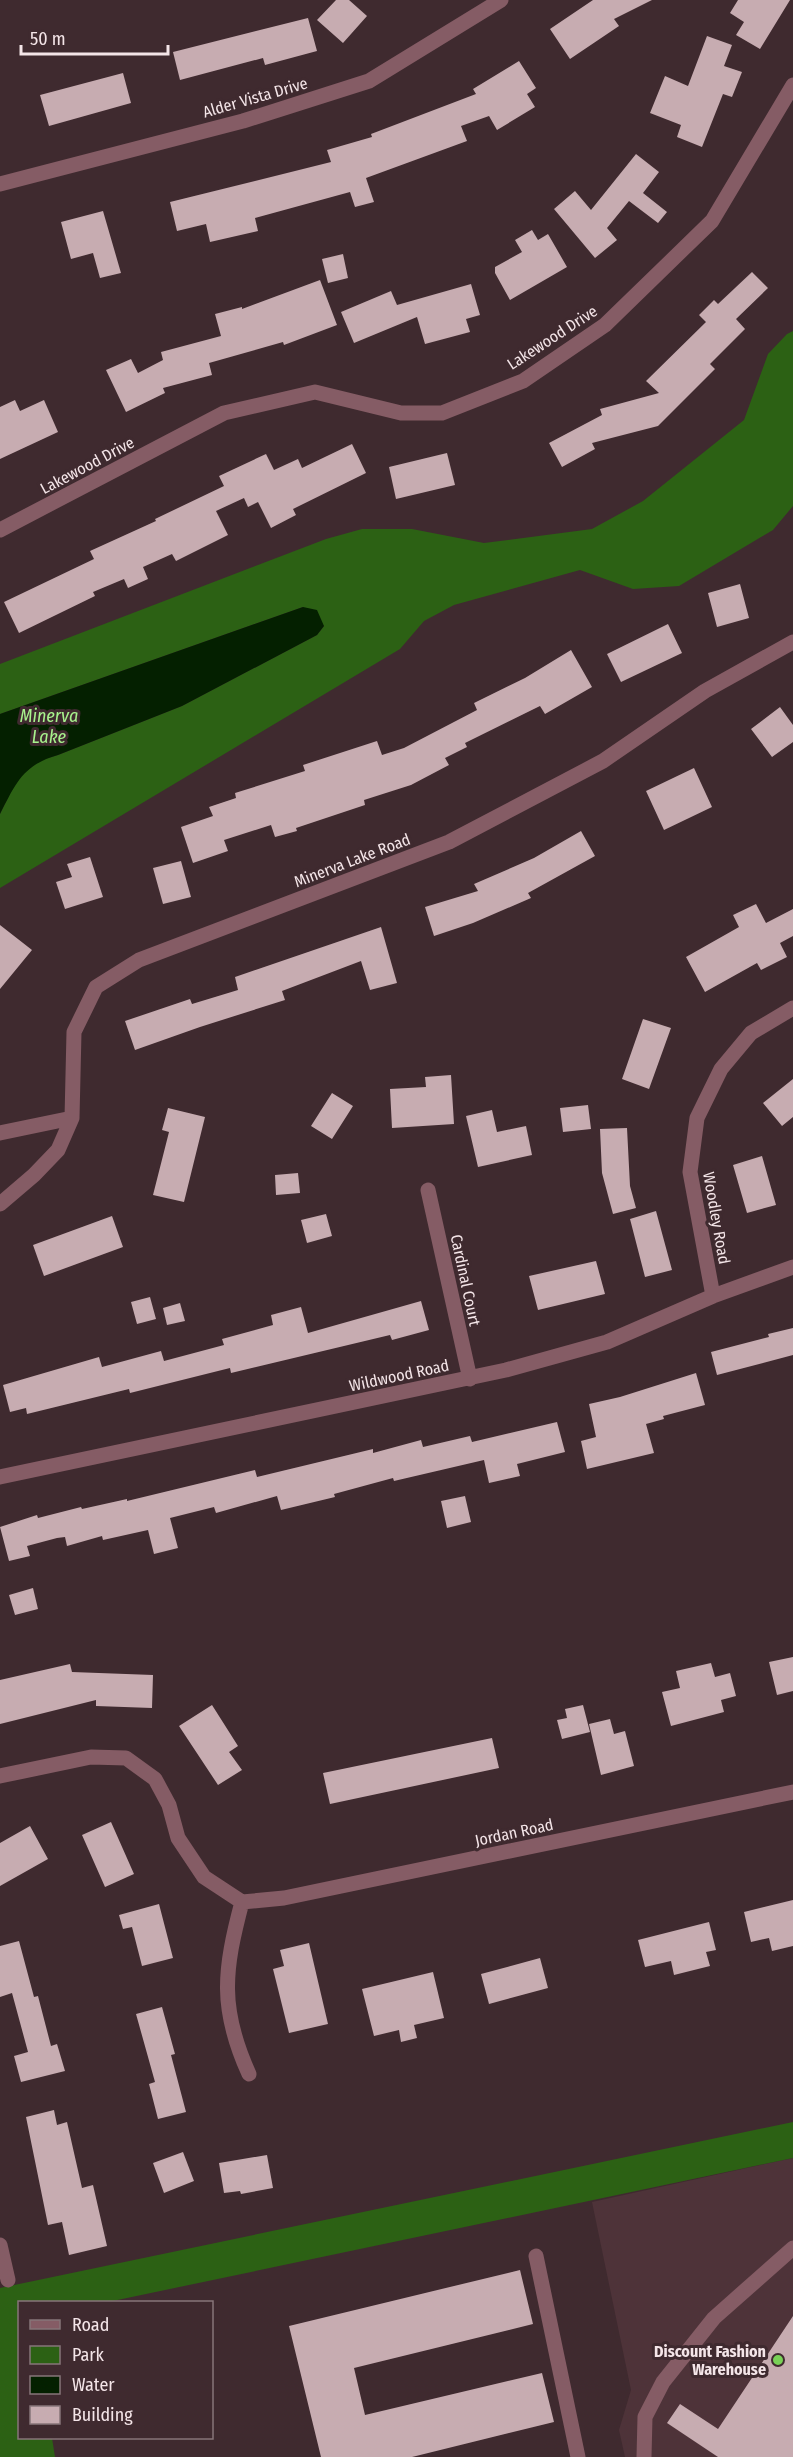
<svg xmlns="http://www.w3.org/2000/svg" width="793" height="2457" viewBox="0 0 793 2457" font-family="'Fira Sans Condensed',sans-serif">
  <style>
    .built { fill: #4e3339 }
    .green { fill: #2c6114 }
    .water { fill: #042000 }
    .building { fill: #c7acb1 }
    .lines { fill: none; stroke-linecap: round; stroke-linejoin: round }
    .minor { stroke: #855c65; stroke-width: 15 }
    .poi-dot { fill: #79d157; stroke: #3f2a2f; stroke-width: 2 }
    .labels { text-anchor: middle; stroke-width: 6; stroke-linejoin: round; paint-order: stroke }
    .street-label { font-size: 16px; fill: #f4e5e8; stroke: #3f2a2f }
    .poi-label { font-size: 16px; font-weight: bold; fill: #f4e5e8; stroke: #3f2a2f; text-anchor: end }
    .water-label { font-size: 18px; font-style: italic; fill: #a8f38d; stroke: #3f2a2f }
  </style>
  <rect width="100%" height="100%" fill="#3f2a2f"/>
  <path class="built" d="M793 2158V2457H625L619 2430 631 2390 592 2202Z"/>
  <path class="green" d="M793 331V506L773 530 679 586 633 589 580 570 454 605 424 621 400 649 0 888V814L18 777 41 760 58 755 182 706 317 635 324 626 303 607 0 714V664L326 539 362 529H412L484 543 592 529 643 501 744 420 768 354 787 334Z
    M793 2122V2158L108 2302H20V2438H52L55 2457H0V2288Z"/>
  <path class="water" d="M303 607 317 610 324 626 317 635 182 706 58 755C23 765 16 783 0 814V714Z"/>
  <path class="building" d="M336 0H349L367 16 343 43 317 20Z
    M593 0H652L614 19 619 26 570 59 550 29Z
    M738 0H790L760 49 736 35 744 22 730 13Z
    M308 18 317 51 265 65 263 58 180 80 173 52Z
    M707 36 732 45 724 66 742 72 732 97 723 94 702 147 677 137 681 125 650 113 665 76 688 86Z
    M519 61 536 88 527 94 535 107 497 130 489 116 461 126 467 141 366 178 374 202 355 207 350 192 255 218 258 231 210 242 206 224 177 231 170 202 331 162 327 150 372 137 371 134 476 94 473 89Z
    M123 73 131 103 49 126 40 95Z
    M636 154 659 172 643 193 667 212 658 223 629 201 607 228 617 240 595 258 554 209 575 191 591 210Z
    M103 211 121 273 100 278 93 253 71 259 61 222Z
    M532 230 538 240 548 234 567 267 510 300 495 273V267L522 252 515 240Z
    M343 254 348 278 328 283 322 259Z
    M752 272 768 288 736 319 745 329 710 364 715 369 658 426 592 443 595 449 562 467 549 443 602 415 600 409 659 393 646 381 706 322 699 315 714 300 718 304Z
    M320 280 337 325 284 345 283 342 209 363 212 375 163 388 165 393 126 412 106 370 131 359 138 373 163 360 161 352 221 336 215 314 242 307V309Z
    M471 284 480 315 466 319 470 332 425 344 417 317 354 343 341 312 391 291 397 305Z
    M15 400 20 411 44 400 58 432 0 459V407Z
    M352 444 366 473 293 509 296 515 271 528 258 502 248 507 244 498 216 511 228 535 176 561 172 554 143 567 148 579 128 588 124 579 93 592 95 596 19 633 4 602 94 559 90 551 156 521 155 519 224 486 219 476 266 454 274 470 298 459 302 468Z
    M447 453 455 485 396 499 389 467Z
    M740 584 749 618 717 627 708 593Z
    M668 624 682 653 621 682 607 654Z
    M571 650 592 687 545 714 540 706 465 743 467 747 445 758 449 765 411 785 364 800 365 805 296 828 297 831 275 837 271 825 224 840 228 851 193 863 181 827 213 816 209 807 236 798 235 793 305 771 303 765 377 741 382 755 404 748 477 710 474 703 525 678Z
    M780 707 793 725V742L772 757 751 729Z
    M694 768 712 807 664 830 646 791Z
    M581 831 595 856 528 893 531 898 473 923 434 936 425 907 478 891 474 884 534 858Z
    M90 857 103 897 65 909 56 882 72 877 67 864Z
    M181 861 191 897 163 904 153 868Z
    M756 904 766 923 793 909V936L780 943 787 957 761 970 757 963 705 992 686 957 739 927 733 915Z
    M0 925 32 950 0 989Z
    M381 927 397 983 370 990 361 961 282 991 285 1000 200 1027 135 1050 125 1021 190 999 192 1004 238 990 235 977Z
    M643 1019 671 1028 649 1089 622 1079Z
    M451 1075 454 1124 392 1128 390 1089 426 1087 425 1077Z
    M793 1079V1117L782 1126 763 1103Z
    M332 1093 353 1106 332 1139 311 1126Z
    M588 1105 591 1129 563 1132 560 1108Z
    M168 1108 205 1117 184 1202 153 1195 169 1132 162 1130Z
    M492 1110 497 1132 526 1126 532 1155 478 1167 466 1116Z
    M627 1128 630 1186 636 1208 613 1214 602 1173 600 1129Z
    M762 1156 776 1205 747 1213 733 1165Z
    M298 1173 300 1193 276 1195 275 1175Z
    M656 1211 672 1270 645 1277 630 1219Z
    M326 1214 332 1236 307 1243 301 1220Z
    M112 1216 123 1247 44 1276 33 1245Z
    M596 1261 605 1294 538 1310 529 1276Z
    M150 1297 156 1319 137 1324 131 1302Z
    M421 1301 429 1330 392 1340 390 1335 231 1373 230 1368 130 1393 129 1389 27 1414 26 1408 10 1412 3 1385 99 1357 102 1367 161 1351 164 1361 224 1345 222 1339 273 1325 271 1315 301 1307 308 1333Z
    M180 1303 185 1321 167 1325 163 1308Z
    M793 1328V1355L717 1375 711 1352 769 1337 768 1334Z
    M696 1373 705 1405 663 1416 664 1419 646 1424 654 1453 587 1469 581 1441 596 1437 589 1404 620 1397Z
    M557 1422 565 1452 517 1464 520 1476 489 1483 484 1460 394 1481 393 1478 334 1494 335 1497 281 1510 277 1496 216 1513 214 1507 170 1518 178 1548 154 1554 148 1530 103 1540 102 1536 67 1546 65 1537 57 1538 27 1546 30 1556 9 1561 0 1527 37 1515 38 1518 81 1507 82 1509 127 1499V1501L255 1470 257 1477 373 1449V1453L421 1440 423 1447 470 1436 472 1442Z
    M465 1496 471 1522 447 1528 441 1501Z
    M33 1588 38 1609 15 1615 9 1595Z
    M793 1657V1691L777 1695 769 1662Z
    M711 1663 715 1677 730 1673 736 1696 721 1700 724 1712 671 1726 662 1692 680 1688 676 1671Z
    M70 1664 72 1672 153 1675 152 1708 96 1706V1700L0 1724V1680Z
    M212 1705 238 1746 229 1752 242 1770 218 1785 179 1726Z
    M583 1705 590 1732 562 1739 557 1720 567 1718 565 1709Z
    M610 1719 614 1734 625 1731 634 1766 601 1775 589 1724Z
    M492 1738 499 1768 330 1804 323 1773Z
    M111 1822 134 1874 105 1887 82 1835Z
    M30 1826 48 1859 0 1886V1843Z
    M793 1900V1946L772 1951 769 1938 751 1942 744 1912Z
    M159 1904 173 1958 142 1966 132 1927 123 1929 119 1915Z
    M709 1922 716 1950 706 1952 710 1966 674 1975 671 1961 645 1967 638 1940Z
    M19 1941 34 1997 38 1996 51 2046 57 2044 65 2071 21 2082 14 2056 28 2052 12 1993 0 1997V1946Z
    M309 1943 328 2024 289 2033 273 1969 284 1966 280 1950Z
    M540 1958 548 1988 489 2004 481 1974Z
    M433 1972 444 2018 414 2025 417 2038 401 2042 399 2030 374 2036 362 1989Z
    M162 2007 175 2054 171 2055 186 2112 158 2119 149 2084 155 2082 136 2014Z
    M54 2110 57 2125 67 2122 82 2188 93 2185 107 2246 69 2255 62 2222 48 2225 26 2117Z
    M183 2152 194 2181 164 2193 153 2163Z
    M267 2155 273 2188 241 2194 240 2191 224 2193 219 2163Z
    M520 2270 533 2324 354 2368 365 2415 542 2373 554 2422 412 2457H321L289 2326Z
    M793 2316V2457H718L667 2423 680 2404 718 2429Z"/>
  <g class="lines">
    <path class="minor" d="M0 184 243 121 369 81 501 0
      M0 530 224 413 315 392 401 413H442L523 381 605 325 712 221 793 85
      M0 1133 72 1118
      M428 1190 470 1379
      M0 1204 34 1175 58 1150 72 1118 74 1032 96 987 139 960 449 842 603 761 705 691 793 642
      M713 1296 690 1172 697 1118 721 1069 751 1033 793 1008
      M0 1477 506 1370 607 1342 713 1296 793 1267
      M0 1776 91 1757 126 1758 155 1779 169 1805 178 1838 204 1877 242 1902
      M242 1902 284 1898 793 1792
      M242 1902C224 1970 219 2008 249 2074
      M0 2245 8 2280
      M536 2256 578 2457
      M644 2457 645 2417 663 2382 714 2318 793 2248"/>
  </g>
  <circle class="poi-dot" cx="778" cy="2360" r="6"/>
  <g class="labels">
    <g class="street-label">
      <text transform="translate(255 97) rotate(-16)" y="6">Alder Vista Drive</text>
      <text transform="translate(552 337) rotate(-33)" y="6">Lakewood Drive</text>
      <text transform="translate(87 465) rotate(-28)" y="6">Lakewood Drive</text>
      <text transform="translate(352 860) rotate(-21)" y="6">Minerva Lake Road</text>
      <text transform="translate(717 1218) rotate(80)" y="6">Woodley Road</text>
      <text transform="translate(466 1280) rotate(78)" y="6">Cardinal Court</text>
      <text transform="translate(399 1375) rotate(-12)" y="6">Wildwood Road</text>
      <text transform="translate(514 1832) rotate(-12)" y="6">Jordan Road</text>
    </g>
    <g class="poi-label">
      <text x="766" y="2357">Discount Fashion<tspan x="766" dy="18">Warehouse</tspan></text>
    </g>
    <g class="water-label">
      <text x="49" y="722">Minerva<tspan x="49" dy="21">Lake</tspan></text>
    </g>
  </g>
  <rect x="18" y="2301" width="195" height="138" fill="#3f2a2f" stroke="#877579" stroke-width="1.5"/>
  <rect x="30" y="2320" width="30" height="9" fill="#855c65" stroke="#877579" stroke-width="1.5"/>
  <text x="72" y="2331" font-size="18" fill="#f4e5e8">Road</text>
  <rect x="30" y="2346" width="30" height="18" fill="#2c6114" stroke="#877579" stroke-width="1.5"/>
  <text x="72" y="2361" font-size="18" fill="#f4e5e8">Park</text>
  <rect x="30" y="2376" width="30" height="18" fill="#042000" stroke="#877579" stroke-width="1.5"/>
  <text x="72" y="2391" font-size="18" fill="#f4e5e8">Water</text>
  <rect x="30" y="2406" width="30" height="18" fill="#c7acb1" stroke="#877579" stroke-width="1.5"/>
  <text x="72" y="2421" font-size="18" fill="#f4e5e8">Building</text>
  <path d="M21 45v9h147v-9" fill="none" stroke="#f4e5e8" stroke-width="3"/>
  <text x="30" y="45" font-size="18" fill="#f4e5e8" stroke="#3f2a2f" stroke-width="4.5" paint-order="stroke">50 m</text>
</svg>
